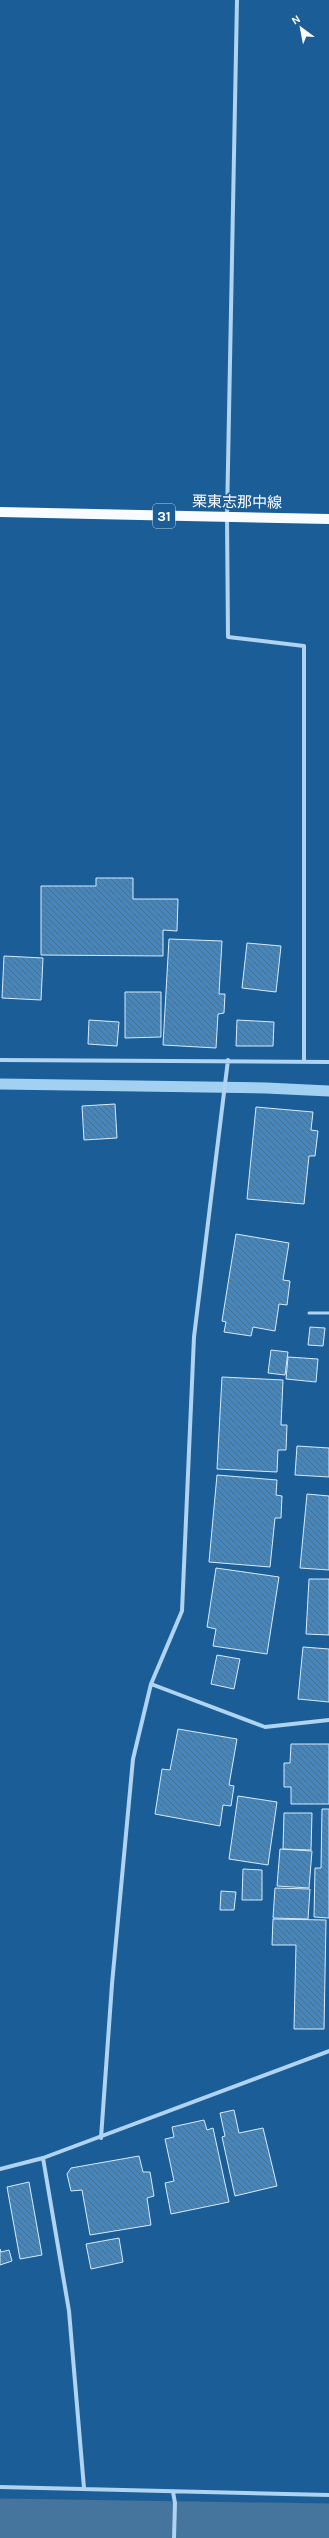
<svg xmlns="http://www.w3.org/2000/svg" width="329" height="2538" viewBox="0 0 329 2538" font-family="Karla,'Noto Sans JP',sans-serif">
  <style>
    .lines { fill: none; stroke-linecap: round; stroke-linejoin: round }
    .stream { stroke: #a2d0f2; stroke-width: 11 }
    .river { stroke: #45749c; stroke-width: 63 }
    .building { fill: url(#building-back-hatch); stroke: #d6ebfb }
    .service { stroke: #afd3f0; stroke-width: 3 }
    .minor { stroke: #afd3f0; stroke-width: 4 }
    .primary { stroke: #f8fbff; stroke-width: 10 }
    .labels { text-anchor: middle; stroke-width: 3.5; stroke-linejoin: round; paint-order: stroke }
    .shield { fill: #1b5e97; stroke: #bbcfe0; stroke-width: 1 }
    .shield-label { font-size: 14px; font-weight: bold; fill: #fff }
    .street-label { font-size: 15px; fill: #fff; stroke: #1b5e97 }
  </style>
  <defs>
    <pattern id="building-back-hatch" width="6" height="6" patternUnits="userSpaceOnUse"><rect width="6" height="6" fill="#4487be"/><path d="M-1 5l2 2M0 0l6 6M5-1l2 2" fill="none" stroke="#476f90"/></pattern>
  </defs>
  <rect width="100%" height="100%" fill="#1b5e97"/>
  <g class="lines">
    <path class="stream" d="M0 1084 266 1088 329 1091"/>
    <path class="river" d="M0 2530 329 2535"/>
  </g>
  <path class="building" d="M96 878H133V899H178L177 931 163 930V956L41 955V886H96Z
    M169 939 222 941 219 994H225L224 1013 218 1014 216 1048 163 1045Z
    M247 943 281 946 276 992 242 988Z
    M4 956 43 958 41 1000 2 998Z
    M125 992H161V1037L125 1038Z
    M89 1020 119 1022 117 1046 88 1044Z
    M237 1020 274 1022 273 1046H236Z
    M115 1104 117 1138 84 1140 82 1106Z
    M256 1107 313 1112 311 1130 318 1131 315 1156H309L304 1204 247 1199Z
    M236 1234 289 1243 283 1280 290 1281 287 1305 279 1304 275 1331 253 1327 251 1336 224 1332 226 1322 222 1321Z
    M310 1327 325 1328 323 1346 308 1345Z
    M271 1350 288 1352 285 1375 268 1373Z
    M288 1357 318 1359 316 1382 286 1379Z
    M222 1377 283 1380 281 1425H287L286 1450H278L277 1472 217 1469Z
    M297 1446 329 1448V1477L295 1475Z
    M217 1475 277 1480 276 1495 282 1496 281 1518H275L270 1567 209 1562Z
    M307 1494 329 1496V1570L300 1568Z
    M216 1568 279 1577 267 1654 213 1646 216 1629 207 1627Z
    M309 1579H329V1635L306 1634Z
    M303 1647 329 1649V1702L298 1699Z
    M217 1655 240 1659 234 1689 211 1684Z
    M178 1729 237 1739 229 1785 234 1786 231 1806 223 1805 220 1826 155 1814 162 1769 170 1770Z
    M291 1744H329V1804H291V1787H284V1763H290Z
    M238 1796 277 1802 268 1865 229 1859Z
    M322 1809H329V1918L314 1917 315 1868H321Z
    M284 1813H312L311 1850 283 1849Z
    M280 1849 312 1851 309 1888 277 1886Z
    M243 1869 262 1870V1900H242Z
    M275 1888 310 1889 308 1919 273 1918Z
    M221 1891 236 1892 234 1910H220Z
    M273 1919 326 1920 324 2029H294L296 1945H272Z
    M234 2110 239 2133 263 2128 277 2186 235 2196 222 2137 225 2136 220 2113Z
    M204 2120 207 2130 213 2128 229 2202 171 2214 165 2183 174 2181 165 2139 174 2137 172 2127Z
    M139 2156 143 2172H150L154 2196 147 2198 151 2225 90 2235 82 2190 71 2191 67 2174 71 2168Z
    M29 2182 42 2255 20 2259 7 2187Z
    M119 2238 123 2262 91 2269 86 2244Z
    M0 2249 1 2252 9 2250 12 2261 0 2265Z"/>
  <g class="lines">
    <path class="service" d="M309 1313H329"/>
    <path class="minor" d="M237 0 227 517 228 637 304 646V1060
      M0 1060 329 1062
      M151 1684 265 1727 329 1720
      M101 2138 112 1984 133 1759 151 1684 182 1611 194 1337 228 1060
      M0 2169 43 2158
      M0 2487 329 2495
      M84 2488 69 2311 43 2158 329 2051
      M173 2492 175 2503 174 2538"/>
    <path class="primary" d="M0 512 329 519"/>
  </g>
  <g class="labels">
    <rect class="shield" x="153" y="504" width="22" height="24" rx="3"/>
    <g class="shield-label">
      <text x="164" y="521">31</text>
    </g>
    <g class="street-label">
      <text transform="translate(237 502) rotate(1)" y="5">栗東志那中線</text>
    </g>
  </g>
  <g transform="translate(301 28) rotate(328)" stroke="#1b5e97" stroke-width="3" paint-order="stroke">
  <path d="M0-3L7 15L0 10L-7 15Z" fill="#ffffff"/>
  <text y="-6" font-size="11" font-weight="bold" text-anchor="middle" fill="#ffffff">N</text>
  </g>
</svg>
